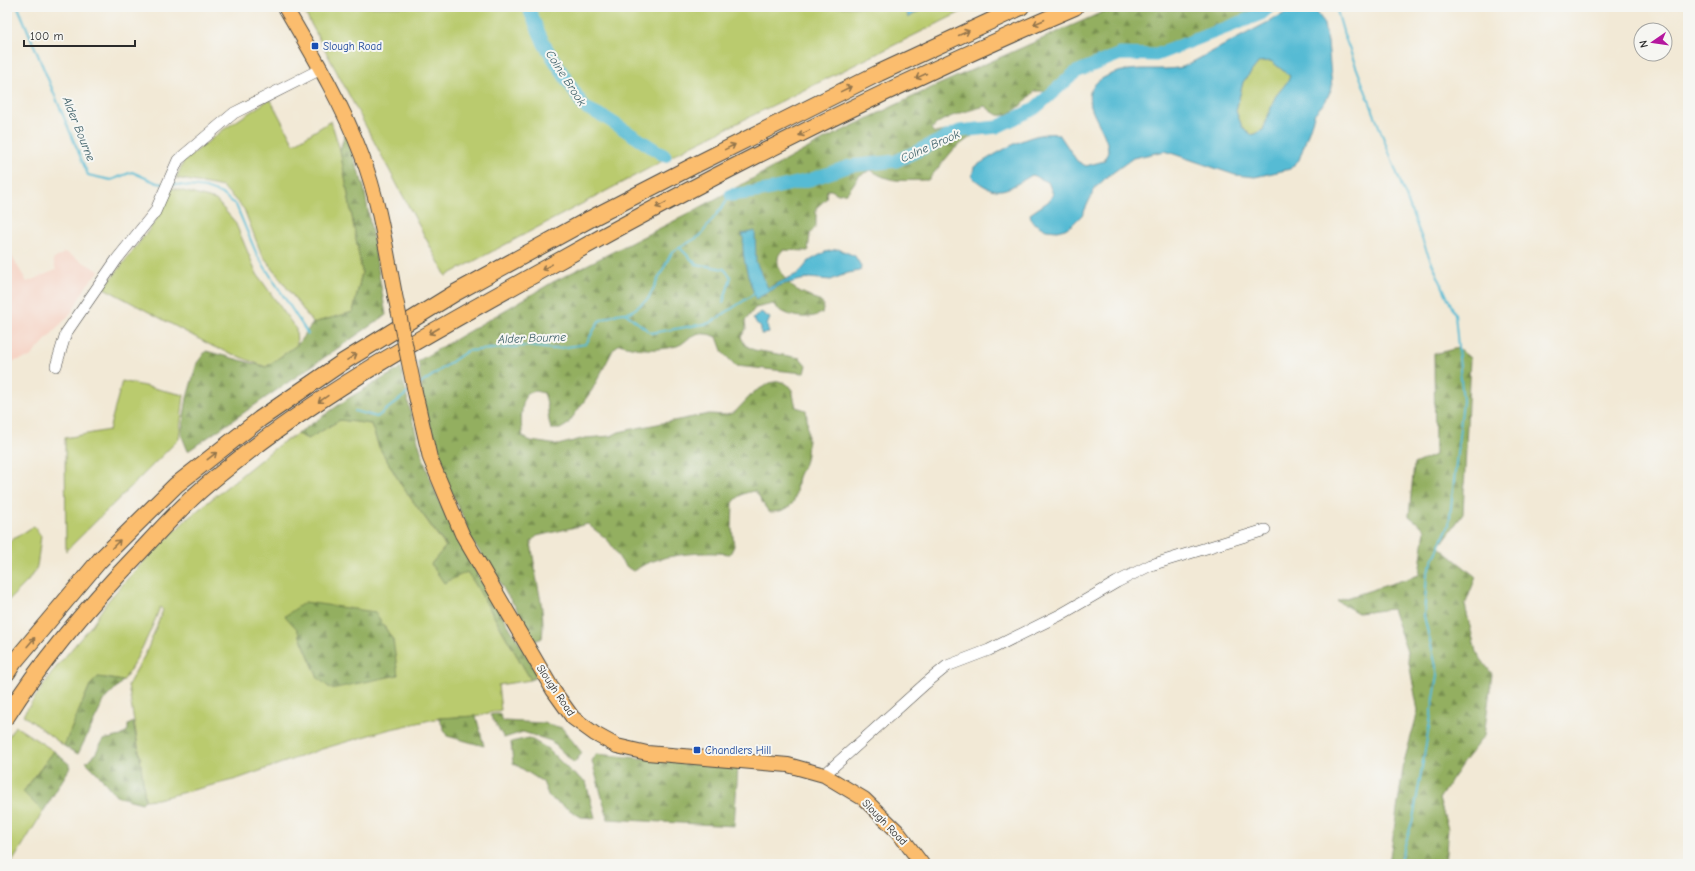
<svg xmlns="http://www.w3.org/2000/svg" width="1695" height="871" viewBox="0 0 1695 871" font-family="'Comic Neue',sans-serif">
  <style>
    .built { fill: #f6d2c3 }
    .green { fill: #bacb6e; stroke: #727b4c; fill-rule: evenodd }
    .forest { fill: url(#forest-firs); stroke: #5f6d46 }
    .water { fill: #56bbd4; stroke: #407380; fill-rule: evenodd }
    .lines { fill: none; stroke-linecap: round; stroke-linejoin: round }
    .stream { stroke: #56bbd4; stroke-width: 2 }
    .river { stroke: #56bbd4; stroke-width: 13 }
    .minor-casing { stroke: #494845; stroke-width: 12 }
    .major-casing { stroke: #494845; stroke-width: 16 }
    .highway-casing { stroke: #494845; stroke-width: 18 }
    .minor { stroke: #fff; stroke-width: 11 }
    .major { stroke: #fbbd6e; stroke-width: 14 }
    .highway { stroke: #fbbd6e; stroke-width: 16 }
    .major-bridge-casing { stroke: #494845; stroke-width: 16; stroke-linecap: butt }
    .major-bridge { stroke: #fbbd6e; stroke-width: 14 }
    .oneway { stroke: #93744c }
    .transit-dot { fill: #1a4fb4; stroke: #f6f6f2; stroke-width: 1.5 }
    .labels { text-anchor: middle; stroke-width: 4; stroke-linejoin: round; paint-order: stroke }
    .transit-label { font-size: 11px; fill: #164399; stroke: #f6f6f2; text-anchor: start }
    .street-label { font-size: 11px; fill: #2b2b2b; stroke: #f6f6f2 }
    .water-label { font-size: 12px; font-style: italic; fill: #3a5d66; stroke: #f6f6f2 }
  </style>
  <defs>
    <pattern id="forest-firs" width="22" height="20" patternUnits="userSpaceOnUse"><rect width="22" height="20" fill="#93af61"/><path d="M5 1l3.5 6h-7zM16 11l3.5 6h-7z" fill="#788f50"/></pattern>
  </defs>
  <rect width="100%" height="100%" fill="#f6f6f2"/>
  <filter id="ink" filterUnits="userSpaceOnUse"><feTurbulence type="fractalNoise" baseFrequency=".025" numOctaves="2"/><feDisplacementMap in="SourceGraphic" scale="8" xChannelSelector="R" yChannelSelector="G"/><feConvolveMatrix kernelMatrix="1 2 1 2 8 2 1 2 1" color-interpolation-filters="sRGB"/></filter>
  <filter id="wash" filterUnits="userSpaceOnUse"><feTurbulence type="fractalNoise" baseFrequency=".012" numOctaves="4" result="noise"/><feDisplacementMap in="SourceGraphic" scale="16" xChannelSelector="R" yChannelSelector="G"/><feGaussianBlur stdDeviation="0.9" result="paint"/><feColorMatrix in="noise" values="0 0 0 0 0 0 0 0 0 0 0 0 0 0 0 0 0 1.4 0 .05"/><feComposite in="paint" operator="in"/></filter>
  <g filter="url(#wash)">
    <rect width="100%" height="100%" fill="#f2e9d6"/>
    <path class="built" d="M65 252 99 271 87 285 71 313 30 357 7 363V254L10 253 27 282 56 270 53 260Z"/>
    <path class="green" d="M302 7H906L908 18 925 7H971L689 147 446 276Z
      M1271 61 1290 76 1288 81 1275 97 1263 130 1252 135 1242 127 1236 111 1243 82 1259 62Z
      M270 99 294 144 331 121 340 150 362 272 353 312 313 323 261 253 244 209 223 187 176 178 184 161 223 130Z
      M172 188 216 200 235 222 257 274 296 329 297 345 266 367 214 347 104 288 155 222Z
      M122 381 184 395 179 439 66 551 65 438 109 430Z
      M340 420 371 424 379 447 402 486 446 547 431 564 467 572 474 582 531 680 498 685 501 710 476 716 439 718 387 730 322 749 237 779 157 799 145 800 140 757 128 685 146 653 163 610 160 607C150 634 138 658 123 681L98 677 90 685 64 746 23 715 54 670 91 626 107 602 139 566 187 519 280 444 297 434 308 439ZM375 612 393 640 318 678 297 629Z
      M34 526 41 536 37 567 28 581 7 602V543Z
      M15 726 54 751 23 792 43 812 11 864H7V739Z"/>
    <path class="forest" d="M1114 7H1263L1256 13 1155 53 1123 49 1079 66 1051 91H1035C1027 99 1012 118 999 115 994 114 989 109 985 106 972 110 939 117 932 129L934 133 977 126 978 130 976 133 954 149 928 180C904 180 891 184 871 170L860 175 847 193 838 194 831 190H827L826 199 816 208V226L810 234 808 251 783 250C781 252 778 255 778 258 776 267 787 283 794 288 804 295 815 296 824 305L822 313C808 321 784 317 773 304L755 308 745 321 746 329 741 337 745 345 754 350 800 358 806 365 804 373 736 366 723 353 717 337C710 334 700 332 693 336 687 338 684 344 677 346 656 351 639 350 619 344L613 350 592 390 567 425 560 429H551C547 417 549 405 544 393L535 391 526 394C521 407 520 423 523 437L531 441 558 445 585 438 611 436 619 432 637 428 709 414 727 415 735 412 754 392 770 383 779 381 787 384 792 390 796 407 806 410C808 425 809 445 806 460 805 466 800 471 798 477 796 486 797 497 792 504 786 511 777 512 769 512 763 505 761 498 755 491 745 492 739 495 733 503L732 528 734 546 730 554C706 551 672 554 650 562 644 564 639 568 633 571 619 563 619 555 610 543 605 536 595 531 588 524L537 536 531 542C533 553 534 565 536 576 540 597 545 616 542 638L535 641 524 627 517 609 507 595 494 571 472 541 462 515 447 482 424 407 418 361 553 282 688 214 823 140 931 88Z
      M345 133 364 187 386 315 188 451 181 434 187 398 197 363 206 351 266 367 297 345 313 323 353 312 362 272 340 150Z
      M1458 348 1470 358 1463 514 1439 547 1476 577 1465 605 1476 652 1492 674 1484 736 1464 761 1439 799 1448 829 1445 864H1389L1404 762 1418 711 1407 652 1392 609 1358 613 1337 601 1419 575 1425 529 1409 516 1414 464 1435 455 1434 354Z
      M401 368C411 418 423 469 446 515 472 570 508 623 539 675L531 680 474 582 467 572 444 583 431 564 446 546 402 486 379 447 371 424 340 420 308 439 297 434 349 398Z
      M305 602 375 612 393 640 398 675 331 689 318 678 297 629 285 616Z
      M98 677 123 681 105 699 78 754 64 746 90 685Z
      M499 713 503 721 544 723 562 728 582 753 574 763 551 741 523 732 504 738 490 715Z
      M476 716 484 746 447 736 439 718Z
      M133 722 140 757 145 800 142 803 116 796 98 774 86 762 94 756 103 740 121 736 128 730V725Z
      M529 738 548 749 572 773 586 782 595 818 581 817 549 797 543 782 513 763 511 742Z
      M54 751 71 766 43 812 23 792Z
      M596 754 738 767 734 826 608 819 592 761Z"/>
    <path class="water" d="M906 7H925L908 18Z
      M1299 8H1310L1316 11 1323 21 1328 42 1332 88 1325 102 1315 113 1299 160 1290 169 1255 177 1235 175 1165 151 1133 158 1107 177 1095 188 1083 214 1073 224 1065 229 1057 231 1046 230 1032 222 1030 214 1049 201 1053 194 1048 182 1032 175C1007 190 997 199 972 177L974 167C998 153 1031 130 1059 134L1077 161 1086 166 1104 161C1105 158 1108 153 1108 150 1107 123 1064 92 1112 74 1136 65 1159 72 1183 67L1289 11ZM1271 61 1290 76 1288 81 1275 97 1263 130 1252 135 1242 127 1236 111 1243 82 1259 62Z
      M755 231 756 262 768 288 799 273 809 261 825 252 838 249 855 256 861 266 860 271 848 273 831 280 809 278 781 285 756 299C750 283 744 265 743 249 742 242 745 241 742 234Z
      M761 312 770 318 767 325 769 333 761 334V328L753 319Z"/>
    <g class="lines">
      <path class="stream" d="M18 7 88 175 111 180 132 172 157 183 163 184
        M1336 7 1344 35 1427 252 1455 314 1463 401 1449 525 1427 574 1424 616 1438 675 1413 819 1399 864
        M171 184 205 188 222 194 236 205 257 255 308 334
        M680 248 696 264 724 269 731 277 723 303
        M625 313 651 333 710 323 754 294
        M419 385 467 351 526 346 553 349 586 344 599 321 617 314 631 312 648 299 672 252 700 236 731 195
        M355 411 377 417 409 392"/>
      <path class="river" d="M528 7 544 44 584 107 606 118 665 156
        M731 195 762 191 809 180 850 166 896 161 960 131 997 127 1034 109 1076 72 1120 54 1156 55 1261 14 1269 7"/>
    </g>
  </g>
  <g filter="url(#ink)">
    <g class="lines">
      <g class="minor-casing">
        <path id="minor" d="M56 366 66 333 117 259 155 212 178 160 234 113 321 69
          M824 775 925 684 947 666 989 650 1060 615 1117 582 1151 565 1265 530"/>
      </g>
      <g class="major-casing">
        <path id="major" d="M285 7C313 55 342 103 362 156 379 200 386 249 395 295
          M415 392 430 458 462 534 553 690 573 718 595 734 617 746 647 753 788 765 824 775 864 799 897 831 922 864"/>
      </g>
      <g class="highway-casing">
        <path id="highway" d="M7 673 14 662 100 560 176 485 260 419 343 362 455 293 590 219 695 165 879 73 1021 7
          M7 716C44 657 90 604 138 554 154 537 170 519 188 502 206 484 228 468 248 452 341 380 446 324 548 267 718 171 895 84 1075 7"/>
      </g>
      <use href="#minor" class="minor"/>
      <use href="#major" class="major"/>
      <use href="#highway" class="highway"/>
      <g class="major-bridge-casing">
        <path id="major-bridge" d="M395 295 415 392"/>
      </g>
      <use href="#major-bridge" class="major-bridge"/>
    </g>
    <defs><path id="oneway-shaft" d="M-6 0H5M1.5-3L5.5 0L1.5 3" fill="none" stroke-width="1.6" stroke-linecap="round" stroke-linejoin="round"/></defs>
    <g class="oneway">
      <use href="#oneway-shaft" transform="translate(1039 22) rotate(157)"/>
      <use href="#oneway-shaft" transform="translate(964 33) rotate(-25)"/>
      <use href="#oneway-shaft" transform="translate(921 76) rotate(155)"/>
      <use href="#oneway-shaft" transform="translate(846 89) rotate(-26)"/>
      <use href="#oneway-shaft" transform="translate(804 133) rotate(154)"/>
      <use href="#oneway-shaft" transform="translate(730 147) rotate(-26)"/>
      <use href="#oneway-shaft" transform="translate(661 205) rotate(152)"/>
      <use href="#oneway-shaft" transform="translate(547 267) rotate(151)"/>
      <use href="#oneway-shaft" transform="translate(434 331) rotate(150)"/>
      <use href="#oneway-shaft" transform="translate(352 357) rotate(-32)"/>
      <use href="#oneway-shaft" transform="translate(323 399) rotate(145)"/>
      <use href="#oneway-shaft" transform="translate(212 456) rotate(-38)"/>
      <use href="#oneway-shaft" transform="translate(116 544) rotate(-45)"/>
      <use href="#oneway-shaft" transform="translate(31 642) rotate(-50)"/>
    </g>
  </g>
  <g class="transit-dot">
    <rect x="311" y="42" width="8" height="8" rx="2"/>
    <rect x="693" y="746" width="8" height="8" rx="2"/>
  </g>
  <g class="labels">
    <g class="transit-label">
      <text x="323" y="50">Slough Road</text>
      <text x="705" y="754">Chandlers Hill</text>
    </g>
    <g class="street-label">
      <text transform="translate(556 690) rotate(56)" y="4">Slough Road</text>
      <text transform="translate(885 822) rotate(46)" y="4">Slough Road</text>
    </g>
    <g class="water-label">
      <text transform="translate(566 78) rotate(57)" y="4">Colne Brook</text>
      <text transform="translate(79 129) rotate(68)" y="4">Alder Bourne</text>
      <text transform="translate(930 146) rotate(-24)" y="4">Colne Brook</text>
      <text transform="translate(532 338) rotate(-2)" y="4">Alder Bourne</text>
    </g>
  </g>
  <rect width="1695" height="871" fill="none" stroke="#f6f6f2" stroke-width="24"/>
  <g transform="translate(1653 42) rotate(257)"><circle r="19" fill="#f6f6f2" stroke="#a5a5a2"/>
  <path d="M0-3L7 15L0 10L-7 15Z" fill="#b5179e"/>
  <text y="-6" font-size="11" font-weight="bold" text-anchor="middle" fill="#2b2b2b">N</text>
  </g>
  <path d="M24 40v6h111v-6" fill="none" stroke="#2b2b2b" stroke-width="2"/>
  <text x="30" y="40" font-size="12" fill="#2b2b2b" stroke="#f6f6f2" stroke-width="3" paint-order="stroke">100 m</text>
</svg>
